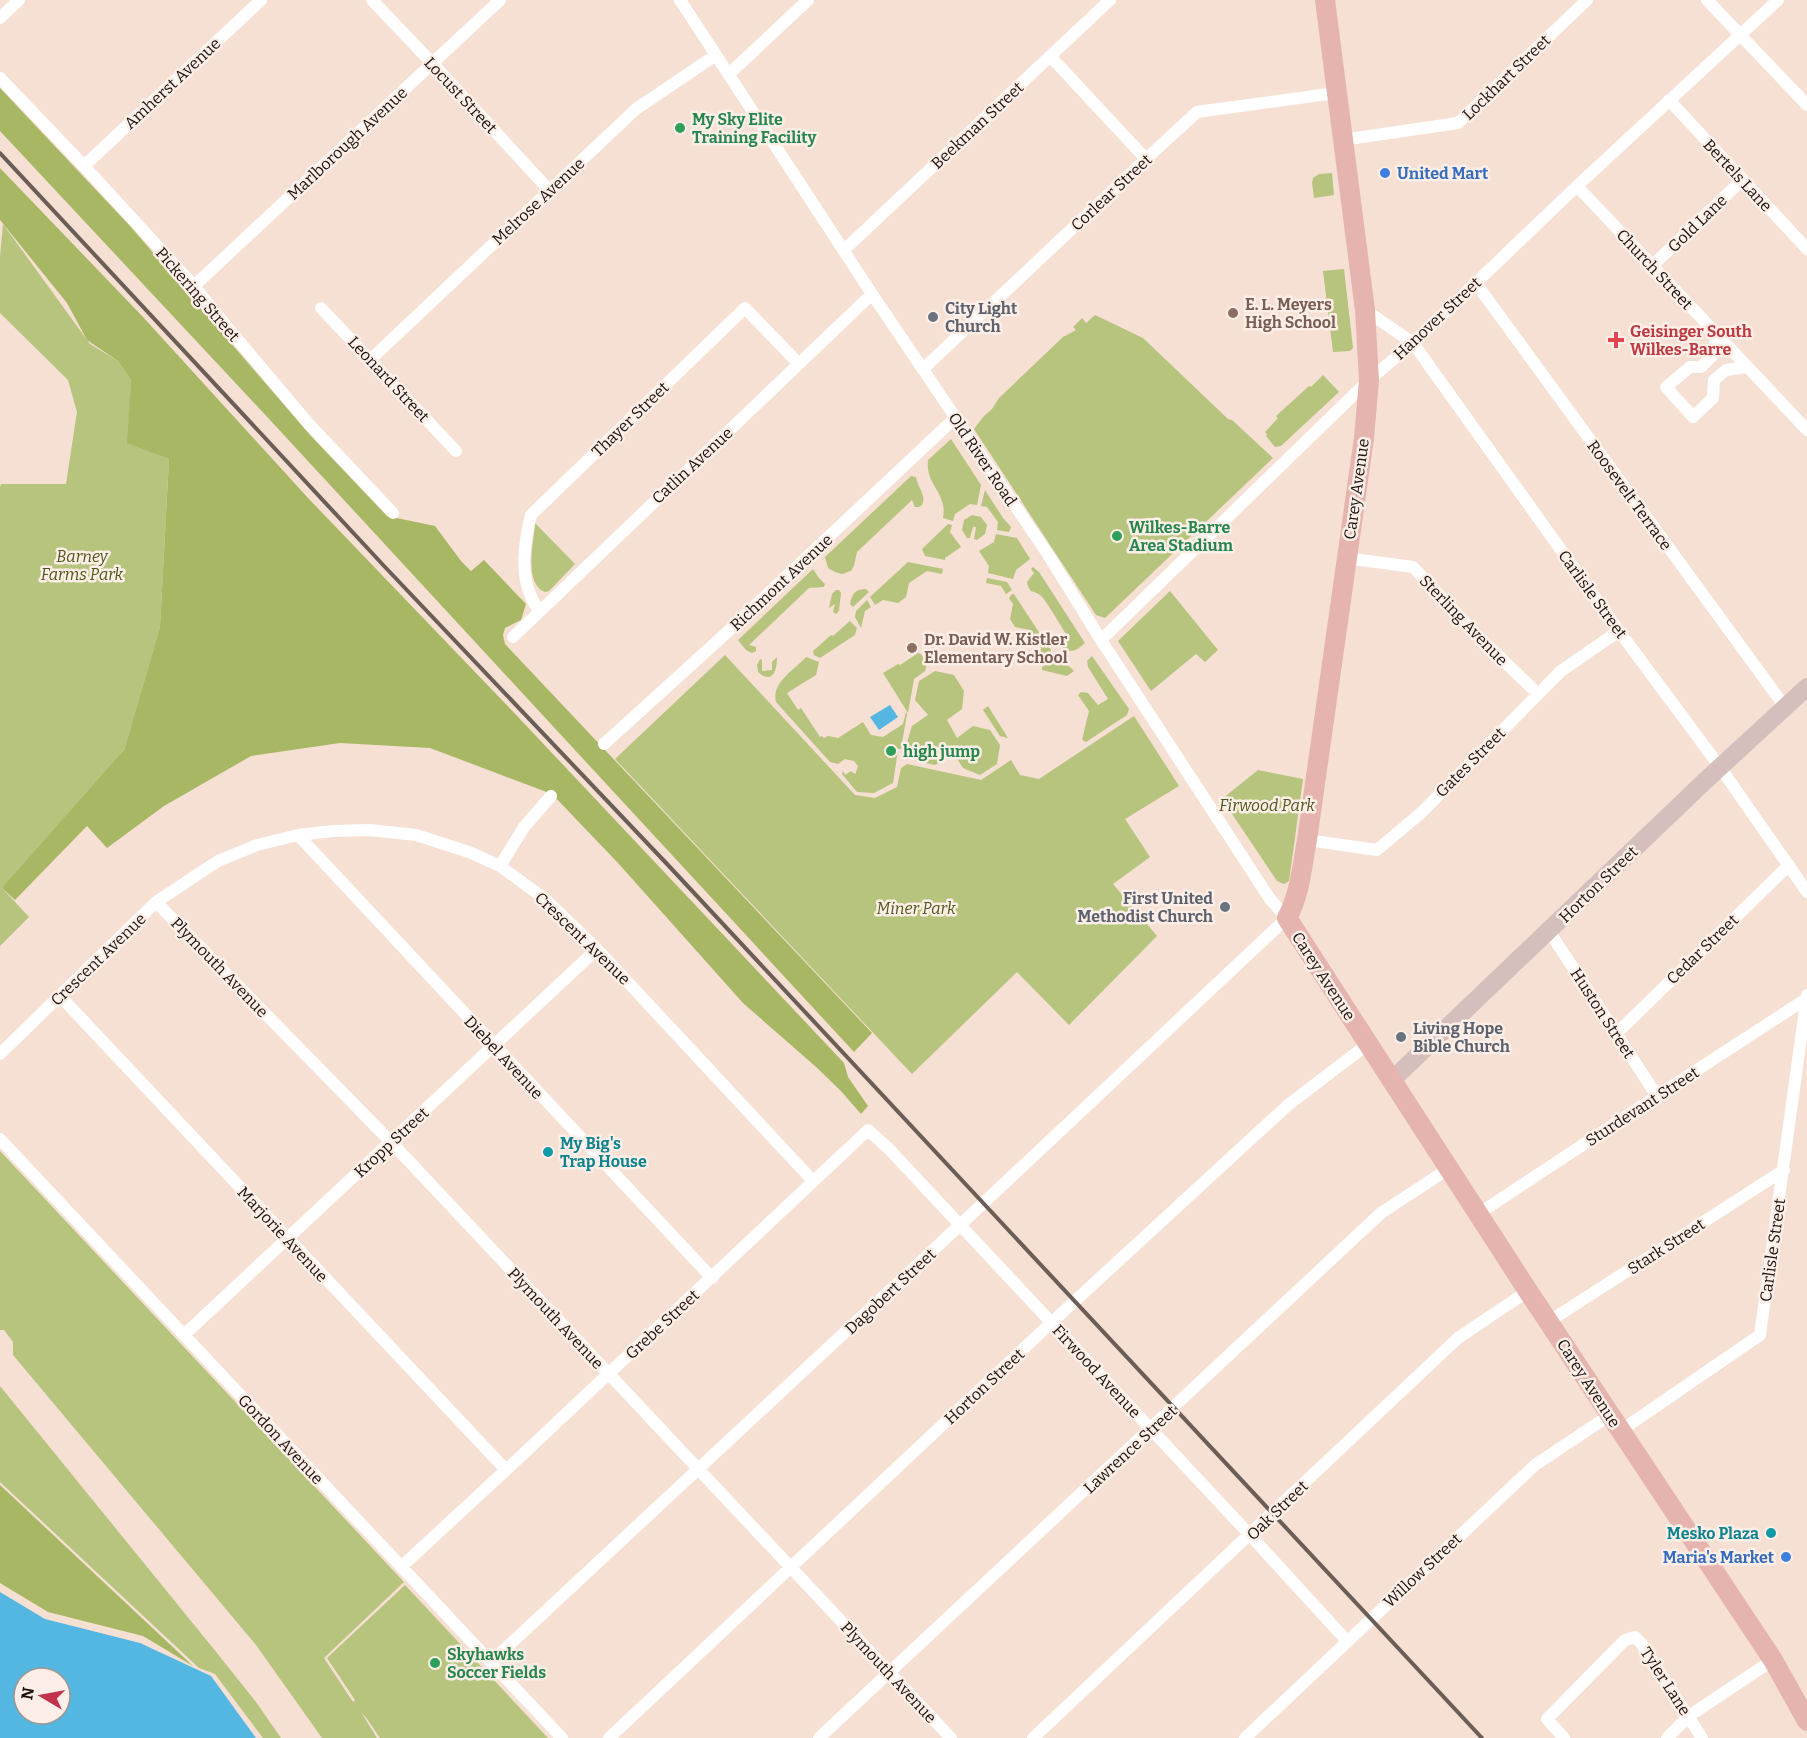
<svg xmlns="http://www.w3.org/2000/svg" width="1807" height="1738" viewBox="0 0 1807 1738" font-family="Bitter,serif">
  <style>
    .green { fill: #b6c47e }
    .forest { fill: #a7b763 }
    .water { fill: #53b7e2; fill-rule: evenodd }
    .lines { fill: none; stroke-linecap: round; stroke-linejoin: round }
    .minor { stroke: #fff; stroke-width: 12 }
    .secondary { stroke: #d5bfbc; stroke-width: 18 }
    .primary { stroke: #e5b4af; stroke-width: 20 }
    .rail { stroke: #6b5e57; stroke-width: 4 }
    .leisure-dot { fill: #2e9e5b; stroke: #fdefe7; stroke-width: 2 }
    .shop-dot { fill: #3f7fe0; stroke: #fdefe7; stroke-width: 2 }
    .education-dot { fill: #8d6e63; stroke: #fdefe7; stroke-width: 2 }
    .worship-dot { fill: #6b7280; stroke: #fdefe7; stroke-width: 2 }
    .health-dot { fill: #e0444e; stroke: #fdefe7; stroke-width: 2 }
    .culture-dot { fill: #0f9aa8; stroke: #fdefe7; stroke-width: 2 }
    .labels { text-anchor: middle; stroke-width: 5; stroke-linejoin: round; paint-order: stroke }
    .street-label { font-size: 16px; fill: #18110d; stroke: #fdefe7 }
    .leisure-label { font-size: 16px; font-weight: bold; fill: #27864d; stroke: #fdefe7; text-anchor: start }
    .shop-label { font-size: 16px; font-weight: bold; fill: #366cbe; stroke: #fdefe7; text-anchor: start }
    .education-label { font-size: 16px; font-weight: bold; fill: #785e54; stroke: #fdefe7; text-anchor: start }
    .worship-label { font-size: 16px; font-weight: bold; fill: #5b616d; stroke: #fdefe7; text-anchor: start }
    .health-label { font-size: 16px; font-weight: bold; fill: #be3a42; stroke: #fdefe7; text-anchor: start }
    .park-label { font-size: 16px; font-style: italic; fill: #4d5719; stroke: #fdefe7 }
    .culture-label { font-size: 16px; font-weight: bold; fill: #0d838f; stroke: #fdefe7; text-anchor: start }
  </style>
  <rect width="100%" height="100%" fill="#f6dfd3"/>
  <path class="green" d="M1332 173 1334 195 1314 198 1312 183 1313 178 1319 174Z
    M3 224 90 344 118 361 131 380 128 442 169 459 160 627 124 750 68 820 2 888 29 917 0 946V487L1 484H66L77 412 68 380 0 313V257Z
    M1344 269 1353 348 1350 351 1333 352 1323 271Z
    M1095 315 1143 338 1228 419 1232 420 1273 458 1105 618 1096 615 974 429 983 417 992 409 999 398 1063 337 1076 330 1073 327 1082 318 1086 323Z
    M1323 375 1339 392 1281 446 1275 447 1266 436 1267 434 1265 432 1278 418 1276 416 1309 386 1311 387Z
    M951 439 981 485 977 505 970 504 955 514 953 521 943 518C948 493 925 485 928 460Z
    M911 476 916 477C917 487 927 495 922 505L919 507H915L912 500 857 552 854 566 851 571 842 574 835 572 828 568 825 557Z
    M985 490 1003 518 1011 527 1009 532 997 530 998 522 987 507 981 506Z
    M972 515 981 517 987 525 985 534 977 540 974 539 976 527H973L970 538H967L962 530 964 520Z
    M535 523 575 564 549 591 545 592C523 583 534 542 535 523Z
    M948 524 952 525 950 532 961 547 945 558V560L925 556 922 549Z
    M996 534 1017 538 1030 559 1016 570 1013 579 988 573 989 566 979 551 994 542Z
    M908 562 943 569 942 574 927 571 909 583 906 597 898 603 883 600 875 605 870 597Z
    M1033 567 1039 572 1085 643C1078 649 1072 654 1063 649L1062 643 1070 640C1064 632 1046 599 1040 595 1032 589 1030 595 1027 582L1034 573 1031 569Z
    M813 569 819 578 825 584 824 587 809 588 749 645 756 647V651L752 653 746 650 738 640Z
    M987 578 1007 582 1012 590 1006 594 1001 586 986 583Z
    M866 589 869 592 853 607 850 604C852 594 855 589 866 589Z
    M836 590H839L841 593 839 611 836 614 833 612 835 604 829 608 832 594Z
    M1170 591 1218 650 1205 662 1196 654 1151 691 1118 641Z
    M1012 594H1014L1040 634 1035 638 1030 630 1015 627 1010 619 1013 604 1009 598Z
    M867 600 871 607 865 611 861 628 855 617 856 611Z
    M850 621 857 628 855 635 820 658 814 655 813 651 831 635 833 636Z
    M1043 638 1051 650 1050 656 1038 664 1041 648 1037 641Z
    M918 653 921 654 927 664 925 671 914 679 908 713 883 673 898 664 900 665Z
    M725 655 855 795 875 798 897 787 901 768 907 764 981 780 1011 760 1020 775 1039 779 1134 716 1179 786 1125 819 1150 857 1113 884 1157 936 1069 1025 1017 972 912 1074 615 759Z
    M1092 656 1129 709 1127 715 1086 742 1082 740 1089 711 1078 695 1081 692 1088 693 1098 705 1108 699 1088 667 1087 661Z
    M777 657C777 670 773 685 758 672L757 665 760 659 762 660V671L772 670V662Z
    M806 657 819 662 816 675 787 693 798 710 801 708 820 737 822 736 824 738 828 736 838 738 863 722 871 735 883 737 903 724 906 712 907 714 901 749 885 747 898 750 893 783 874 793 857 792 842 774 843 771 845 775 851 771 855 774 856 772 858 766 854 761 845 759 838 764 830 762 776 702C771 683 794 670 806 657Z
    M1056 658 1061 662 1063 660 1074 671 1067 676 1042 670V667Z
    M935 671 954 675 964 691 962 709 947 720 957 738 973 726 990 730 1000 745 997 764 980 775 963 768 954 754 935 765 917 761 906 746 912 726 928 715 915 700 919 681Z
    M988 706 1008 738 1000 736 983 710Z
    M1258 770 1303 779 1290 874 1289 881 1284 884 1277 881 1222 799Z
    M0 1151 404 1582 324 1658 353 1702 355 1700 327 1658 405 1585 548 1738H380L367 1719 361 1712 377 1738H322L256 1645 13 1355V1342L4 1330H0Z
    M0 1386 217 1653 256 1702 281 1738H263L215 1674 199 1668 0 1482Z"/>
  <path class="forest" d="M0 88 130 226 310 435 387 516 435 526 461 561 471 571 484 560 526 604 521 620 505 628 503 635 505 644 872 1033 854 1052 270 420 0 131Z
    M0 168 143 317 308 498 519 718 844 1063 848 1077 868 1106 861 1114 840 1090 815 1066 743 1003 618 863 552 794 430 748 340 743 251 756 164 806 107 848 87 826 15 900 2 888 124 750 160 627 169 459 127 443 131 380 118 361 87 340 67 303 0 220Z
    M0 1485 193 1666 143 1636 48 1612 0 1583Z"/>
  <path class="water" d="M890 705 898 717 879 730 870 717Z
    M0 1592 45 1619 140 1643 211 1676 256 1738H0ZM24 1678H60V1714H24Z"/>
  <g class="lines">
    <path class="minor" d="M372 0 432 63 549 190
      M1707 0 1807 105
      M0 18 19 0
      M1050 56 1146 159
      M729 74 808 0
      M0 78 84 166 194 286 227 327 308 423 393 513
      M1669 100 1807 249
      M1342 140 1458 123 1587 0
      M84 166 261 0
      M1577 186 1807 430
      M844 250 1110 0
      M1652 266 1742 180
      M1475 282 1785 707
      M194 286 500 0
      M321 308 456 451
      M1365 310 1413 343 1619 631 1720 767 1807 892
      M1717 335 1712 356 1701 367H1690L1666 387 1693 417 1713 398 1714 380 1726 370 1747 367
      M370 360 636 109 716 55
      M923 369 1146 159 1197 112 1336 93
      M1346 558 1413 567 1478 636 1538 694
      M539 611C536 606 532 600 530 594 520 570 525 540 531 515L745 308 799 364
      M513 637 872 294
      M1101 640 1369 380 1413 343 1577 186 1778 0
      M604 744 723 636 955 418
      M298 835 712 1278
      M1307 840 1377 850 1421 813 1561 671 1619 631
      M500 866 524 827 551 796
      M156 902 391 1142 951 1738
      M1549 931 1657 1096
      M61 997 506 1470
      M1616 1034 1789 865
      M0 1054 156 902 218 861 257 845 298 835 333 831 370 830 416 835 469 852 500 866 545 899 597 949 813 1181
      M0 1139 562 1738
      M1478 1214 1657 1096 1806 999
      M1548 1322 1784 1170
      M184 1335 597 949
      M1620 1431 1760 1335 1807 995
      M401 1567 506 1470 868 1130 889 1149 1250 1535 1347 1641
      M491 1662 960 1225 1287 918 1270 899 1101 640 1047 553 872 294 680 0
      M609 1738 1052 1322 1288 1105 1368 1044
      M819 1738 1381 1213 1448 1169
      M1033 1738 1458 1338 1528 1291
      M1245 1738 1535 1465 1610 1415
      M1564 1738 1547 1719 1625 1640 1635 1637 1641 1643 1702 1738
      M1667 1738 1689 1716 1773 1660"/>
    <path class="secondary" d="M1391 1081 1705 781 1807 687"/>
    <path class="primary" d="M1325 0 1365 310 1369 380 1364 438 1307 840C1302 867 1300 894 1287 918L1528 1291 1773 1660 1807 1721"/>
    <path class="rail" d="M0 153 385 567 668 865 1482 1738"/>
  </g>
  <g class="leisure-dot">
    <circle cx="680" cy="128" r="6"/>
    <circle cx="1117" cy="536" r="6"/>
    <circle cx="891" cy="751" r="6"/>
    <circle cx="435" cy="1663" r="6"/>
  </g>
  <g class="shop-dot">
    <circle cx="1385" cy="173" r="6"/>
    <circle cx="1786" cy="1557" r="6"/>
  </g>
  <g class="education-dot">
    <circle cx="1233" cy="313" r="6"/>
    <circle cx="912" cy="648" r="6"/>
  </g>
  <g class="worship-dot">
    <circle cx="933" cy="317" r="6"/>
    <circle cx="1225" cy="907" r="6"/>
    <circle cx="1401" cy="1037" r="6"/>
  </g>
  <path class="health-dot" d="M1613 331h6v6h6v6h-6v6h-6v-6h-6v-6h6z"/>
  <g class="culture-dot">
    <circle cx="548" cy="1152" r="6"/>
    <circle cx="1771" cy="1533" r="6"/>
  </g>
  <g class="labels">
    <g class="street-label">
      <text transform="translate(1506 77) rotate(-44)" y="6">Lockhart Street</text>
      <text transform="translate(172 83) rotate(-43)" y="6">Amherst Avenue</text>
      <text transform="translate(461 95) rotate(47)" y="6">Locust Street</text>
      <text transform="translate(977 125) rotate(-43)" y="6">Beekman Street</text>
      <text transform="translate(347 143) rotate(-43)" y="6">Marlborough Avenue</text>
      <text transform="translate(1738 175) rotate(47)" y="6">Bertels Lane</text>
      <text transform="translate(1111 192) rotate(-43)" y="6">Corlear Street</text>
      <text transform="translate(538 201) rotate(-43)" y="6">Melrose Avenue</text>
      <text transform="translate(1697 223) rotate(-44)" y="6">Gold Lane</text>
      <text transform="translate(1655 269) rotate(47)" y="6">Church Street</text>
      <text transform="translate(198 294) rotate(49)" y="6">Pickering Street</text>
      <text transform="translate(1437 318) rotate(-43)" y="6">Hanover Street</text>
      <text transform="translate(389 379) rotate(47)" y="6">Leonard Street</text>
      <text transform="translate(630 419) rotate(-44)" y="6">Thayer Street</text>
      <text transform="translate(983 459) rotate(56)" y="6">Old River Road</text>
      <text transform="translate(692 465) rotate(-43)" y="6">Catlin Avenue</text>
      <text transform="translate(1356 489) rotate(-82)" y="6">Carey Avenue</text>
      <text transform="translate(1630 495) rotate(54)" y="6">Roosevelt Terrace</text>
      <text transform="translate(781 582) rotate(-43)" y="6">Richmont Avenue</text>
      <text transform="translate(1593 594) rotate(54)" y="6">Carlisle Street</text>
      <text transform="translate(1464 620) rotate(46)" y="6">Sterling Avenue</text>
      <text transform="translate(1470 762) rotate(-45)" y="6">Gates Street</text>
      <text transform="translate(1598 884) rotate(-44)" y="6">Horton Street</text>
      <text transform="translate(583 938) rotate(44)" y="6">Crescent Avenue</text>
      <text transform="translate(1702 949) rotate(-44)" y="6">Cedar Street</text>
      <text transform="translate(98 959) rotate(-44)" y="6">Crescent Avenue</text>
      <text transform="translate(220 967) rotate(46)" y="6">Plymouth Avenue</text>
      <text transform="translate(1324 976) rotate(57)" y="6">Carey Avenue</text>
      <text transform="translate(1603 1013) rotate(57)" y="6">Huston Street</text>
      <text transform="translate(504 1057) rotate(47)" y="6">Diebel Avenue</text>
      <text transform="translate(1642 1106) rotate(-33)" y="6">Sturdevant Street</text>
      <text transform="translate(391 1142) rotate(-43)" y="6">Kropp Street</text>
      <text transform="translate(283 1234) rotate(47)" y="6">Marjorie Avenue</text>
      <text transform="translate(1666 1246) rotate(-33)" y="6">Stark Street</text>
      <text transform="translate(1772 1250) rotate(-82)" y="6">Carlisle Street</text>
      <text transform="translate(890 1291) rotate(-43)" y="6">Dagobert Street</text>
      <text transform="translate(556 1318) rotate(47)" y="6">Plymouth Avenue</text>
      <text transform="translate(662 1324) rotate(-43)" y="6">Grebe Street</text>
      <text transform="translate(1097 1371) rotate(47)" y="6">Firwood Avenue</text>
      <text transform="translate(1589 1383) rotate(57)" y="6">Carey Avenue</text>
      <text transform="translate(984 1386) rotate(-43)" y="6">Horton Street</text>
      <text transform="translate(281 1439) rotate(47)" y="6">Gordon Avenue</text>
      <text transform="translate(1130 1449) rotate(-43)" y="6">Lawrence Street</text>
      <text transform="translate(1277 1510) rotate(-44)" y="6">Oak Street</text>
      <text transform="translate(1422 1570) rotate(-43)" y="6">Willow Street</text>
      <text transform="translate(889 1672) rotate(47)" y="6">Plymouth Avenue</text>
      <text transform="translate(1666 1681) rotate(57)" y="6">Tyler Lane</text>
    </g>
    <g class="leisure-label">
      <text x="692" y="125">My Sky Elite<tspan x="692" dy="18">Training Facility</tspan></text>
      <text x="1129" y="533">Wilkes-Barre<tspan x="1129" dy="18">Area Stadium</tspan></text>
      <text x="903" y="757">high jump</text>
      <text x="447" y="1660">Skyhawks<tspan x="447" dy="18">Soccer Fields</tspan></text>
    </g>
    <g class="shop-label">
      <text x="1397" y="179">United Mart</text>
      <text x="1774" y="1563" text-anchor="end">Maria's Market</text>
    </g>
    <g class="education-label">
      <text x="1245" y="310">E. L. Meyers<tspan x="1245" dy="18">High School</tspan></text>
      <text x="924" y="645">Dr. David W. Kistler<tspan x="924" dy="18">Elementary School</tspan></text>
    </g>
    <g class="worship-label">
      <text x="945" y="314">City Light<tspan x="945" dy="18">Church</tspan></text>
      <text x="1213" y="904" text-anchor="end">First United<tspan x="1213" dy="18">Methodist Church</tspan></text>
      <text x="1413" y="1034">Living Hope<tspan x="1413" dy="18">Bible Church</tspan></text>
    </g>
    <g class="health-label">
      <text x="1630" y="337">Geisinger South<tspan x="1630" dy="18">Wilkes-Barre</tspan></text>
    </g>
    <g class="park-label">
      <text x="82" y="562">Barney<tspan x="82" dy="18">Farms Park</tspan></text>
      <text x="1267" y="811">Firwood Park</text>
      <text x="916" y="914">Miner Park</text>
    </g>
    <g class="culture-label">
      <text x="560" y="1149">My Big's<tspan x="560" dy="18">Trap House</tspan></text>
      <text x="1759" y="1539" text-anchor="end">Mesko Plaza</text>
    </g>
  </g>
  <g transform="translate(42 1696) rotate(280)"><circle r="28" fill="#fdefe7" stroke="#a19690" stroke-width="1.5"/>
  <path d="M0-4.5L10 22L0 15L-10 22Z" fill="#c3324d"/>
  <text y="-9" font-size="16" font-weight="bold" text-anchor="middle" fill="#18110d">N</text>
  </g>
</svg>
